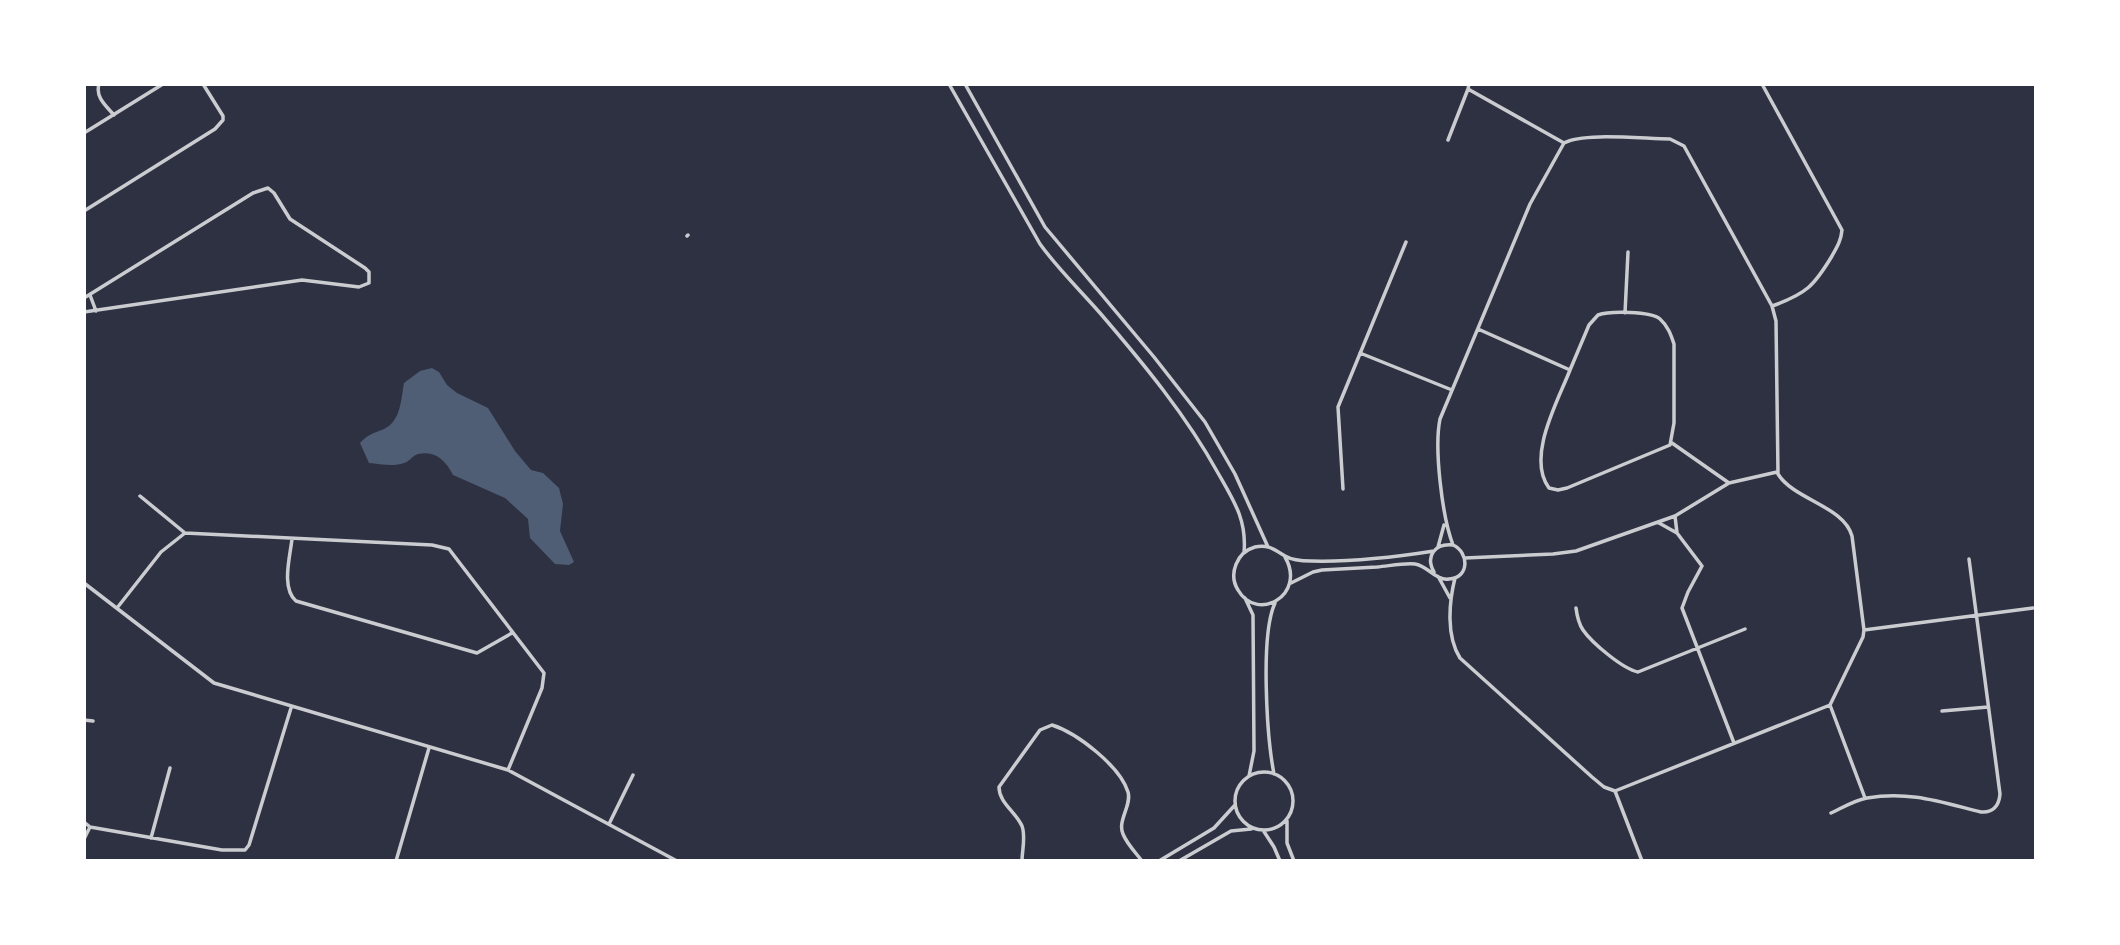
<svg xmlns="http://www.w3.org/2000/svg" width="2120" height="945" viewBox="0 0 2120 945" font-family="'Alegreya Sans',sans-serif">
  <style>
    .water { fill: #4f5d75 }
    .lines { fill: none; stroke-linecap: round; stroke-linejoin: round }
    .minor { stroke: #caccd0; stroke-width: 3.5 }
  </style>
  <rect width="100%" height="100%" fill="#2d3142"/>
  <path class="water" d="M432 368 439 372 447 385 457 393 488 408 515 451 531 470 543 473 559 488 563 504 560 531 574 562 569 565 555 564 530 538 528 519 505 498 453 475C446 461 436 450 418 454 412 456 409 462 404 463 393 467 380 464 369 463L360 443C367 435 374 433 384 429 401 421 401 399 404 383L420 371Z"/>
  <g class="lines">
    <path class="minor" d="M99 84C95 97 106 106 114 115
      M949 84 1040 244C1058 269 1080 290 1100 313 1143 363 1186 415 1218 473 1234 501 1247 520 1244 553
      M965 84 1045 227 1154 357 1205 422 1235 474 1268 547
      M1469 84 1468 89 1564 143
      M1762 84 1842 230C1841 241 1837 247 1832 256 1814 286 1806 294 1772 306
      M84 133 163 84
      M1448 140 1468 89
      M84 211 215 129 223 120V116L203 84
      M687 236 688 235
      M90 295 96 311
      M84 298 253 193 268 188 274 193 290 219 365 268 369 272V283L359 287 302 280 84 312
      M1625 313 1628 252
      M1478 329 1570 370C1558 401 1526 457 1549 488L1558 490 1567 488 1670 445 1674 423V344C1671 335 1668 326 1660 319 1651 311 1609 311 1598 315L1589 325 1570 370
      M1360 353 1452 390
      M1672 443 1729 483
      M1343 489 1338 407 1406 242
      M140 496 185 533
      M1675 516 1677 533
      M1659 523 1677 533 1702 566 1688 592 1682 608 1734 743
      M292 539C290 557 281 588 296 601L477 653 512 633
      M1453 545C1442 516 1434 448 1440 419L1530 204 1564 143C1583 132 1645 139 1670 139L1684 146 1772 306 1776 321 1778 474C1794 500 1844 506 1852 536L1864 630 1863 637 1830 705 1615 791 1604 787 1592 777 1460 658C1446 636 1449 602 1455 578
      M1438 547 1444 525
      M1285 557C1307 595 1257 623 1238 590 1228 574 1237 552 1255 547 1268 544 1275 550 1285 556 1292 560 1303 561 1311 561 1350 562 1396 557 1434 551
      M1465 558 1553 554 1576 551 1675 516 1729 483 1777 472
      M1439 578 1450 598
      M84 583 214 683 508 770 677 861
      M1291 583 1313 572 1322 570C1340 569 1358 568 1377 567 1389 566 1403 563 1415 564 1428 566 1436 581 1449 579 1470 578 1469 552 1453 545 1435 543 1425 556 1434 572
      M1245 598 1253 615 1254 751 1249 776
      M117 608 161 552 185 533 432 545 449 549 544 673 542 688 508 770
      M1576 608C1577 616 1579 624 1583 630 1592 643 1623 669 1638 672L1745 629
      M1864 630 2033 608
      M1830 705 1865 798
      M1942 711 1988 707
      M84 720 93 721
      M1235 801a29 29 0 1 1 58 0a29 29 0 1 1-58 0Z
      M1274 774C1267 738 1260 635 1275 603
      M1615 791 1642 861
      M1831 813C1842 808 1855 800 1867 798 1910 791 1940 802 1981 812 1993 813 1999 806 2000 794L1969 559
      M1287 821V843L1294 861
      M84 822 90 827 222 850H245L249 845 291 708
      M609 824 633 775
      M1263 830 1274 847 1280 861
      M151 838 170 768
      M84 839 90 827
      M396 861 429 748
      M1022 861C1022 850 1026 837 1022 826 1016 812 999 803 999 787L1040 730 1052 725C1077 733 1120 766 1128 792 1132 805 1117 821 1123 834 1127 844 1136 853 1142 861
      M1159 861 1214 828 1235 805
      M1179 861 1231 831 1251 829"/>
  </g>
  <rect width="2120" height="945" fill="none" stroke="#ffffff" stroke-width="172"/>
</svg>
